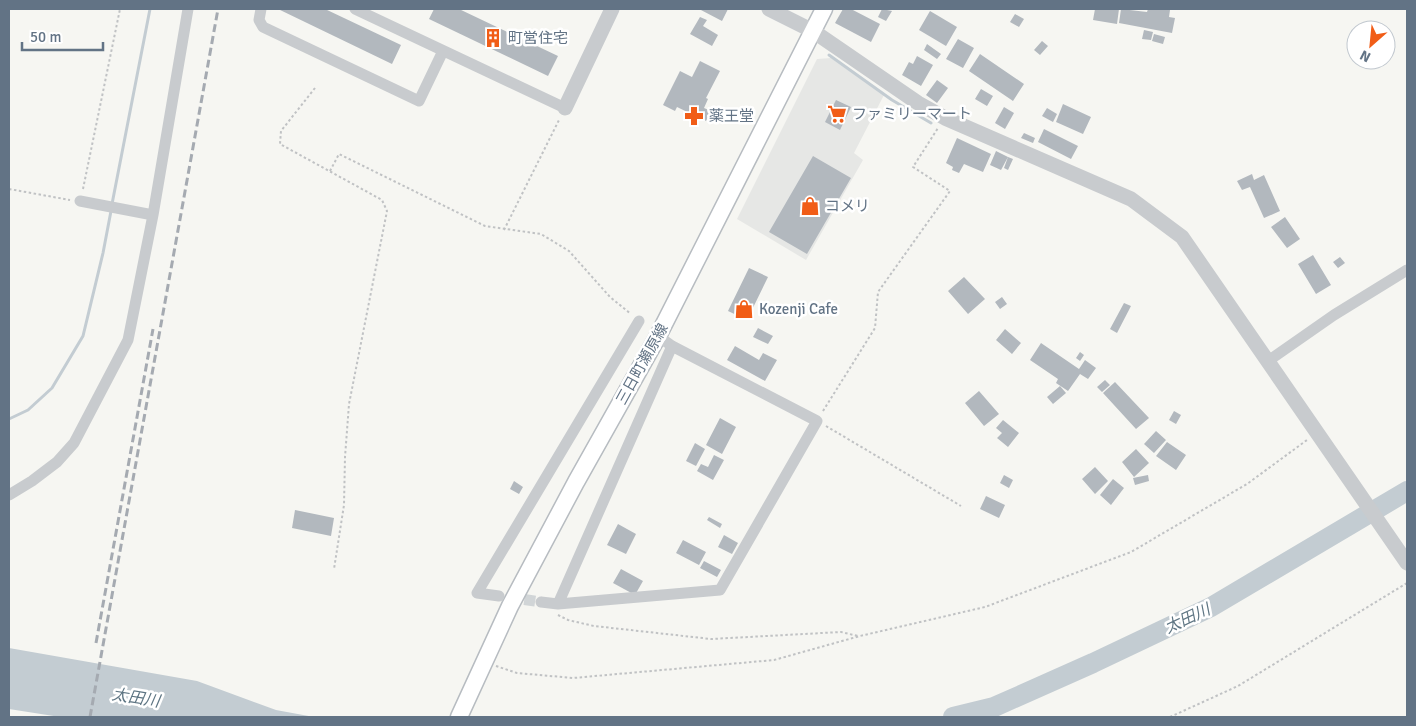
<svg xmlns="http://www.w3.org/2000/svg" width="1416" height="726" viewBox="0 0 1416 726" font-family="Signika,'Noto Sans JP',sans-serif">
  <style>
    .built { fill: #e6e7e5 }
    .water { fill: #c3ccd2 }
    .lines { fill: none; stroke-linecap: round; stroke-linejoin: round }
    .stream { stroke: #c3ccd2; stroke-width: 3 }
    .river { stroke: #c3ccd2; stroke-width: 20 }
    .building { fill: #b2b8be }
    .minor-tunnel { stroke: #d1d5d7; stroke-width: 11; stroke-dasharray: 11 5.5; stroke-linecap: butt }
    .secondary-casing { stroke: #b7bcc1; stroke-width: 19 }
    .path { stroke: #c0c2c4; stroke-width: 2; stroke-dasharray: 2.5 2.5; stroke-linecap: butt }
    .minor { stroke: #c8cbce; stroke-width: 11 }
    .tertiary { stroke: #c8cbce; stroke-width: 15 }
    .secondary { stroke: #fff; stroke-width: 16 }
    .rail { stroke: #a5aab1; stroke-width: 3; stroke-dasharray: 8 4; stroke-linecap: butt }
    .labels { text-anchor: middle; stroke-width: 5; stroke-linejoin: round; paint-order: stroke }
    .poi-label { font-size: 15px; fill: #627385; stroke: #fff; text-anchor: start }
    .street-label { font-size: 15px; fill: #627385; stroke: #fff }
    .water-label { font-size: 16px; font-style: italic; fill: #5e7583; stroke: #fff }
  </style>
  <rect width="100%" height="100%" fill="#f6f6f2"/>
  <path class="built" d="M831 58 884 95 854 153 863 160 806 260 737 219 817 59Z"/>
  <path class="water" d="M9 648 197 681 276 710 314 717H60L9 709Z"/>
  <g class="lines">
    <path class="stream" d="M829 55 892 100 931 123
      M112 204 150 9
      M9 419 28 410 52 388 83 336 103 253 111 211"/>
    <path class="river" d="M953 717 994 707 1093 663 1211 607 1407 491"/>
  </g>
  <path class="building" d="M278 9H325L401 45 392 64Z
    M434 9H459L558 56 548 76 429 19Z
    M699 9H728L722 21Z
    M843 9H851L880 24 871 42 835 23Z
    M882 9 892 11 886 21 878 17Z
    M1095 9H1119L1117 24 1093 20Z
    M1121 9 1147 12 1148 9 1170 10 1169 17 1175 18 1172 33 1119 23Z
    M930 11 957 27 946 46 919 30Z
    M1015 14 1024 19 1019 27 1010 22Z
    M700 17 707 20 703 26 718 35 712 46 690 34Z
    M1144 30 1153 32 1151 40 1142 39Z
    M1154 34 1165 37 1163 44 1152 41Z
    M958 39 974 48 963 68 946 59Z
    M1042 41 1048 46 1040 55 1034 50Z
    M927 44 941 54 937 59 924 50Z
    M980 54 1024 84 1013 101 969 71Z
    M917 56 933 65 921 86 902 75 909 62 913 64Z
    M700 61 720 71 706 98 708 99 704 108 711 111 706 121 677 107 675 111 663 105 680 71 692 77Z
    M937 80 948 88 937 103 926 95Z
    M981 89 993 96 987 106 975 99Z
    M836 100 851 107 840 130 825 122Z
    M1063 104 1091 117 1083 134 1056 122Z
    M1004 107 1014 113 1005 129 995 123Z
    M1047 108 1057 114 1053 122 1042 116Z
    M1044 129 1078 146 1071 159 1038 142Z
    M1024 133 1035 138 1033 143 1021 138Z
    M957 138 991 154 983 172 964 164 959 173 952 170 953 167 946 163Z
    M996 151 1008 157 1001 170 990 165Z
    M813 156 851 178 807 254 769 232Z
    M1008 157 1013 159 1008 170 1004 168Z
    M1252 174 1254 180 1264 175 1280 211 1264 218 1250 187 1242 190 1237 181Z
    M1285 217 1300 239 1287 248 1271 227Z
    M1313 255 1331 285 1316 294 1298 264Z
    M1340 257 1345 263 1338 268 1333 262Z
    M749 268 768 277 747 320 728 311Z
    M964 277 985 299 968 314 948 291Z
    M1002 297 1007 304 1000 309 995 302Z
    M1124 303 1131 306 1117 333 1110 329Z
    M758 328 773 336 768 344 753 337Z
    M1005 329 1021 343 1012 354 996 340Z
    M1041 343 1079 369 1085 360 1096 368 1088 379 1080 374 1068 391 1056 383 1058 379 1030 360Z
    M735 346 759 360 763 353 777 360 765 381 727 360Z
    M1080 352 1084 355 1080 361 1076 358Z
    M1105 380 1110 385 1102 392 1097 387Z
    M1115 382 1149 418 1136 429 1103 393Z
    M1060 386 1066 393 1053 404 1047 397Z
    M979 391 999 414 984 426 965 403Z
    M1174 411 1181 415 1176 424 1169 420Z
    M720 418 736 427 722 454 706 445Z
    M1003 420 1019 433 1008 447 997 438 1002 433 996 428Z
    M1156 431 1166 440 1154 453 1144 444Z
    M1167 442 1186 455 1176 470 1156 456Z
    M695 443 705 449 696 466 686 461Z
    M1136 449 1149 463 1134 477 1122 462Z
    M714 455 724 460 713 480 697 471 701 464 708 467Z
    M1095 467 1108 481 1095 494 1082 479Z
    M1004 475 1013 480 1009 488 1000 483Z
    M1148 475 1149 481 1135 485 1133 478Z
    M1113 479 1124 488 1111 505 1100 495Z
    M514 481 523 487 519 494 510 489Z
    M986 496 1005 505 999 518 980 509Z
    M295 510 334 518 331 536 292 528Z
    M709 517 722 524 720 528 707 520Z
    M618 524 636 534 626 554 607 545Z
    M724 535 738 543 732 554 718 547Z
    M683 540 706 552 699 565 676 553Z
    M704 561 721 570 717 577 700 568Z
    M621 569 643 581 635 595 613 583Z"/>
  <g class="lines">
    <path class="minor-tunnel" d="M508 597 541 602"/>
    <g class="secondary-casing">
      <path id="secondary" d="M459 717 510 606 576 482 658 336 824 9"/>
    </g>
    <path class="path" d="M315 88 281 131 280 144 382 200 387 211 349 404 345 457 344 505 334 569
      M330 171 339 154 485 226 541 234 569 251 610 297 631 314
      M9 189 70 200
      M83 189 120 9
      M504 230 559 120
      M823 411 875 328 878 292 950 191 913 167 938 128
      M826 426 961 506
      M558 615 568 620 594 626 711 639 841 632 858 636
      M496 666 517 673 573 678 774 660 860 636 985 607 1131 552 1247 484 1307 440
      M1170 717 1238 686 1407 583"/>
    <path class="minor" d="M261 9 259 20 263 27 419 101 443 51
      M355 9 565 108
      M80 201 153 215
      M1268 361 1334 315 1407 270
      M9 495 32 481 57 462 74 443 128 340 153 215 188 9
      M499 596 477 593 639 321
      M541 602 558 604 720 590 817 421 672 346 658 336
      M558 604 672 346"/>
    <path class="tertiary" d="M769 9 813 31 918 103 945 118 1131 199 1182 237 1407 563
      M565 108 612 9"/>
    <use href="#secondary" class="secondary"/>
    <path class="rail" d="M96 643 153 329
      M90 717 218 9"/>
  </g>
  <defs>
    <g id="building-bare" transform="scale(1.5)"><path d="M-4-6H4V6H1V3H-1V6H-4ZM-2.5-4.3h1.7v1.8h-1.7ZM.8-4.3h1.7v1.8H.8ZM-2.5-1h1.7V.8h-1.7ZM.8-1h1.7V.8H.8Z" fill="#f15d17" stroke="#fff" stroke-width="2.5" paint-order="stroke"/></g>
    <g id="supermarket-bare" transform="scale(1.5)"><path d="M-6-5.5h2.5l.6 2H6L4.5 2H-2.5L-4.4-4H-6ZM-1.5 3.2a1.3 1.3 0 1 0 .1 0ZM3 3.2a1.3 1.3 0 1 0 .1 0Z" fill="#f15d17" stroke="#fff" stroke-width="2.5" paint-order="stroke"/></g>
    <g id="pharmacy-bare" transform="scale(1.5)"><path d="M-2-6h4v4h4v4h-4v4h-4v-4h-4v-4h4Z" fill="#f15d17" stroke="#fff" stroke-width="2.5" paint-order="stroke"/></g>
    <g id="shop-bare" transform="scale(1.5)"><path d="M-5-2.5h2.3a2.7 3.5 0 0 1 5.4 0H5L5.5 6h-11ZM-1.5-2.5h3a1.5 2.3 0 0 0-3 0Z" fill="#f15d17" stroke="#fff" stroke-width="2.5" paint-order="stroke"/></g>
  </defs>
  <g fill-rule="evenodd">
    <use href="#building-bare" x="493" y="38"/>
    <use href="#supermarket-bare" x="837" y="114"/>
    <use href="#pharmacy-bare" x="694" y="116"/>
    <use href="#shop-bare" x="810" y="206"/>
    <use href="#shop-bare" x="744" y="309"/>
  </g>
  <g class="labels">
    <g class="poi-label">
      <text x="508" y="43">町営住宅</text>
      <text x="852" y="119">ファミリーマート</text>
      <text x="709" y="121">薬王堂</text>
      <text x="825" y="211">コメリ</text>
      <text x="759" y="314">Kozenji Cafe</text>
    </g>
    <g class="street-label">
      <text transform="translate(642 364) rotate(-61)" y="5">三日町瀬原線</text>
    </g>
    <g class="water-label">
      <text transform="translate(1187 618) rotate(-25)" y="6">太田川</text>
      <text transform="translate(136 697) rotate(9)" y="6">太田川</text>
    </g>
  </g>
  <rect width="1416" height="726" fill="none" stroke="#627385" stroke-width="20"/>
  <g transform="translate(1371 45) rotate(207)"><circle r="24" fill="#ffffff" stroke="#c0c7ce"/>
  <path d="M0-4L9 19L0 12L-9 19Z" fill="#f15d17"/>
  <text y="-8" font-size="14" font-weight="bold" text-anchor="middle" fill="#627385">N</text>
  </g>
  <path d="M22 42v8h81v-8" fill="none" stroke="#627385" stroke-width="2.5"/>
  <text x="30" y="42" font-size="15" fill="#627385" stroke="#ffffff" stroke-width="4" paint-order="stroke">50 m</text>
</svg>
